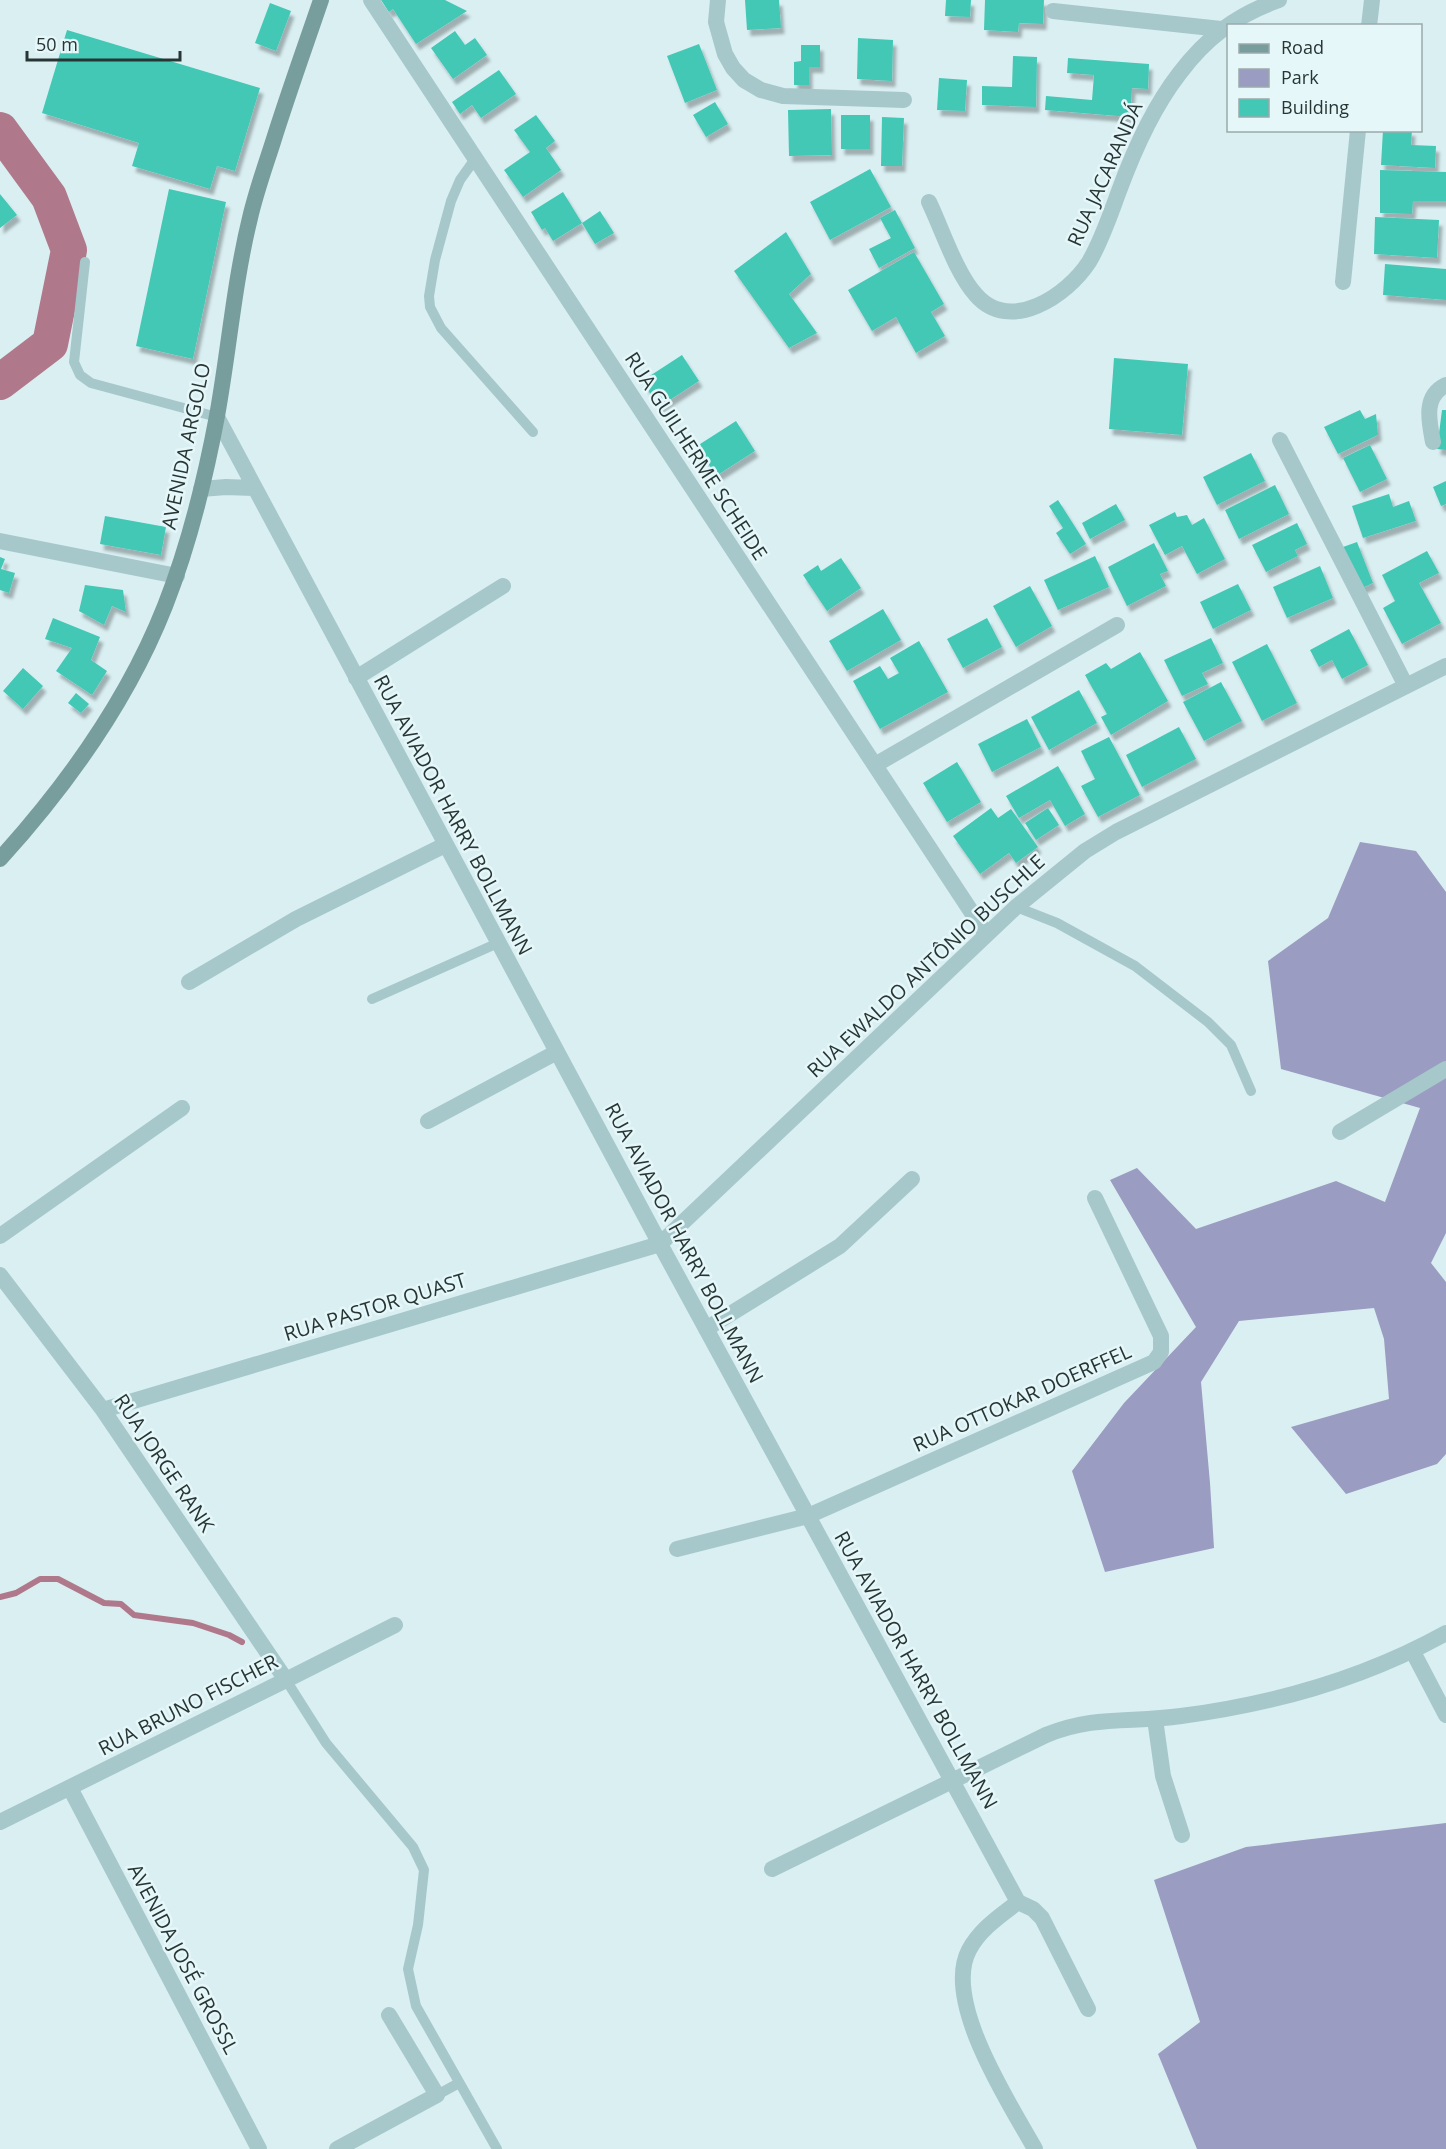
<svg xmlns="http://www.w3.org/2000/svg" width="1446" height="2149" viewBox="0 0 1446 2149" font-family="'Open Sans',sans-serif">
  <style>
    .green { fill: #9a9cc1 }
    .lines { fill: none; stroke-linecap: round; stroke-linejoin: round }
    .stream { stroke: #af798b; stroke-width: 6 }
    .river { stroke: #af798b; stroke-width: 36 }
    .building { fill: #42c8b5; filter: url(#shadow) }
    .service { stroke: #a6c8ca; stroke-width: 10 }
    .minor { stroke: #a6c8ca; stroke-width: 16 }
    .tertiary { stroke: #a6c8ca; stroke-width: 16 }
    .secondary { stroke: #779e9d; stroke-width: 16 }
    .labels { text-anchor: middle; stroke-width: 5; stroke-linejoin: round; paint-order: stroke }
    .street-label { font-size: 20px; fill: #273635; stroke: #e6f7fa }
  </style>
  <defs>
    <filter id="shadow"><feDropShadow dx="3.5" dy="6" stdDeviation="1.5" flood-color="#0004"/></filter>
  </defs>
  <rect width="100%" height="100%" fill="#daeff2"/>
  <path class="green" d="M1360 842 1416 851 1446 892V1233L1431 1263 1446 1282V1454L1437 1464 1346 1494 1291 1427 1389 1399 1384 1339 1374 1308 1239 1321 1201 1382 1210 1483 1214 1548 1105 1572 1072 1471 1124 1403 1196 1327 1110 1180 1137 1168 1196 1229 1336 1181 1385 1202 1420 1108 1281 1069 1268 961 1328 918Z
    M1446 1823V2149H1197L1158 2054 1200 2022 1154 1880 1246 1847Z"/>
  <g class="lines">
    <path class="stream" d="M0 1597 16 1593 40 1579H58L104 1603 121 1604 134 1615 193 1623 229 1635 242 1642"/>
    <path class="river" d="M0 130 49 197 69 250 50 344 0 382"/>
  </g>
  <path class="building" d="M381 0H445L467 11 416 44 393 9 389 12Z
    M745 0H779L781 28 747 30Z
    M946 0H971L970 17 945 16Z
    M985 0H1044L1043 24 1019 23 1018 32 984 30Z
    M270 3 291 11 276 51 255 43Z
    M67 30 260 88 235 171 217 166 210 189 132 166 139 143 42 113Z
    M455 31 465 45 475 38 487 55 453 79 431 48Z
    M858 38 893 40 892 81 857 79Z
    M699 44 717 90 685 103 667 56Z
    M801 45H820V67H809V85H794V62L801 61Z
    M1013 56 1037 57 1036 107 982 105V86L1012 87Z
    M1068 58 1149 64 1148 89 1132 88 1130 117 1045 110 1046 96 1092 100 1094 75 1067 73Z
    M499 70 516 94 481 118 472 105 460 114 452 102Z
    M939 78 967 80 965 111 937 110Z
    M715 102 728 124 706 137 693 115Z
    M831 109 832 155 789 156 788 110Z
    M536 115 555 141 546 148 561 170 523 197 504 170 530 152 514 130Z
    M841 115H870V149H841Z
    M882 117 904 118 902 166H881Z
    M1383 130H1412L1411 145 1436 146 1435 168 1381 165Z
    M870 169 891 207 830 240 810 202Z
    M1380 170 1446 172V201H1413L1412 214 1380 213Z
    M169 189 226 202 193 359 136 346Z
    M563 192 582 223 553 241 545 228 542 230 531 212Z
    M0 194 17 215 0 228Z
    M895 210 915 248 879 268 869 249 891 238 880 218Z
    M600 211 614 233 595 244 582 223Z
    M1375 217 1439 220 1437 258 1374 254Z
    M786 232 811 274 789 294 817 333 789 348 734 271Z
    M914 252 944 304 931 312 945 336 916 353 896 317 872 331 848 290Z
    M1385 264 1446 269V300L1383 295Z
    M682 355 699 381 659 407 642 381Z
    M1114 358 1188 364 1182 435 1109 429Z
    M1360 410 1365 419 1376 414 1378 435 1338 454 1324 427Z
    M1442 410H1446V450L1437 449Z
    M736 421 755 451 716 476 697 446Z
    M1370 445 1387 479 1360 492 1343 458Z
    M1251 453 1265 481 1217 505 1203 477Z
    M1446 481V504L1441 506 1433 487Z
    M1275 485 1289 514 1239 539 1225 510Z
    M1389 494 1393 507 1409 501 1416 521 1363 538 1352 506Z
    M1058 500 1086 544 1070 554 1056 533 1063 528 1049 506Z
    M1116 504 1125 520 1090 539 1082 523Z
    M1175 512 1177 517 1187 515 1192 525 1204 518 1225 559 1197 574 1182 546 1165 555 1149 525Z
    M105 516 166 527 161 555 100 544Z
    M1297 523 1307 544 1295 550 1298 556 1266 572 1252 545Z
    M1357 542 1373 583 1360 589 1343 547Z
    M1154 543 1168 571 1160 574 1166 586 1127 606 1108 567Z
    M1427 551 1439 573 1419 583 1441 623 1402 644 1383 608 1395 601 1382 575Z
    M1095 556 1109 587 1058 610 1044 580Z
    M0 557 5 559 1 569 15 573 9 593 0 590Z
    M841 558 861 588 827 611 803 575 818 565 821 571Z
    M1320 566 1333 598 1287 618 1273 587Z
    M1238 584 1251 610 1213 629 1200 602Z
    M85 585 123 590 126 612 112 606 104 625 79 611Z
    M1030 586 1052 626 1016 647 993 606Z
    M883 609 901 640 847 671 829 641Z
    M53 618 100 637 91 660 107 671 92 695 56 671 72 648 45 639Z
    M987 618 1002 647 963 668 947 639Z
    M1349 629 1368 665 1342 679 1332 660 1319 667 1310 650Z
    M1211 638 1223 663 1202 673 1208 684 1182 696 1164 660Z
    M919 641 948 692 880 729 853 681 880 666 888 679 899 673 890 658Z
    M1267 644 1297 703 1262 721 1232 662Z
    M1140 652 1168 701 1111 735 1101 717 1107 714 1085 675 1106 663 1111 669Z
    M23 668 43 686 23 709 3 691Z
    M1221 682 1242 721 1204 741 1183 702Z
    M1079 690 1097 723 1049 750 1031 717Z
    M76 693 89 704 81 713 68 703Z
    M1027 719 1041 747 992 772 978 744Z
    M1179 727 1196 759 1142 787 1126 755Z
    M1109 737 1140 795 1098 817 1081 786 1095 779 1081 751Z
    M957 762 981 802 947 822 923 783Z
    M1058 766 1085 814 1065 826 1050 800 1019 818 1006 796Z
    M991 808 998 818 1011 809 1038 847 1016 863 1009 853 980 874 953 836Z
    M1048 808 1059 825 1036 840 1025 823Z"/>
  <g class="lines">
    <path class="service" d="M475 159 460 180 451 201 435 260 429 296 430 307 441 328 533 432
      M85 262 74 362 80 375 91 383 217 417
      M1016 907 1057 923 1135 966 1208 1022 1231 1045 1251 1091
      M372 999 498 943
      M286 1680 326 1743 413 1847 424 1870 418 1925 408 1969 416 2006 497 2149
      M437 2095 459 2083"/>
    <path class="minor" d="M371 0 986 934
      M718 0 716 22 725 54 733 68 744 80 761 90 783 96 904 100
      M1053 11 1221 29
      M1369 26 1372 0
      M929 202C942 229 956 273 976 295 1010 334 1067 296 1089 262 1102 240 1110 215 1119 191 1134 150 1152 109 1179 74 1206 38 1236 15 1279 0
      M1343 282 1358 130
      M217 417 660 1244 1018 1902 1033 1909 1042 1918 1088 2009
      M1280 440 1406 686
      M1433 442C1429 421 1423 396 1446 385
      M201 489 226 487 253 488
      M0 541 177 576
      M356 678 503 586
      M875 765 1117 625
      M189 982 296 919 445 845
      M428 1121 557 1052
      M1340 1132 1446 1069
      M0 1236 182 1108
      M706 1329 840 1246 912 1179
      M677 1549 808 1516 1154 1362 1161 1352V1336L1095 1198
      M1413 1652 1446 1715
      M286 1680 395 1625
      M1155 1719 1163 1776 1182 1835
      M772 1869 1046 1735C1094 1715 1131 1723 1181 1716 1273 1704 1365 1678 1446 1633
      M1018 1902C1000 1916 980 1929 969 1950 942 2001 1010 2104 1035 2149
      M337 2149 437 2095 389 2015"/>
    <path class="tertiary" d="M0 1275 103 1410 286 1680 0 1822
      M103 1410 660 1244 1016 907 1085 851 1116 832 1446 666
      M70 1788 259 2149"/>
    <path class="secondary" d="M0 859C67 785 128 700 165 606 189 545 205 480 217 416 229 350 234 283 250 218 256 192 265 167 273 142 288 94 305 47 321 0"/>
  </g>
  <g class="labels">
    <g class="street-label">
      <text transform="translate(1105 174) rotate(-66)" y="7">RUA JACARANDÁ</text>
      <text transform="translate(186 446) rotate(-78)" y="7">AVENIDA ARGOLO</text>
      <text transform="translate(696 456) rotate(57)" y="7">RUA GUILHERME SCHEIDE</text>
      <text transform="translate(453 815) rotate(62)" y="7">RUA AVIADOR HARRY BOLLMANN</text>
      <text transform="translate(926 966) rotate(-43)" y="7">RUA EWALDO ANTÔNIO BUSCHLE</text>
      <text transform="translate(684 1243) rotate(62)" y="7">RUA AVIADOR HARRY BOLLMANN</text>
      <text transform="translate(375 1307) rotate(-17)" y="7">RUA PASTOR QUAST</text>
      <text transform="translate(1022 1398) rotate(-24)" y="7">RUA OTTOKAR DOERFFEL</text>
      <text transform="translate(164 1463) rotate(56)" y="7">RUA JORGE RANK</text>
      <text transform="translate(916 1670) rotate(61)" y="7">RUA AVIADOR HARRY BOLLMANN</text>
      <text transform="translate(188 1705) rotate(-27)" y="7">RUA BRUNO FISCHER</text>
      <text transform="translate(183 1959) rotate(62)" y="7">AVENIDA JOSÉ GROSSL</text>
    </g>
  </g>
  <rect x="1227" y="24" width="195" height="108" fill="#e6f7fa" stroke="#9aaaab" stroke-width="1.5"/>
  <rect x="1239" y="44" width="30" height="9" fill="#779e9d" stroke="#9aaaab" stroke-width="1.5"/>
  <text x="1281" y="54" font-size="18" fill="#273635">Road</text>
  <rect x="1239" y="69" width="30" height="18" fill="#9a9cc1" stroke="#9aaaab" stroke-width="1.5"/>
  <text x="1281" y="84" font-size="18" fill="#273635">Park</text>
  <rect x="1239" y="99" width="30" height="18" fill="#42c8b5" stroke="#9aaaab" stroke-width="1.5"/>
  <text x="1281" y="114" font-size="18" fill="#273635">Building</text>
  <path d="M27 51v9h153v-9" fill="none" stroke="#273635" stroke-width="3"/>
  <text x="36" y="51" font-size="18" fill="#273635" stroke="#e6f7fa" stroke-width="4.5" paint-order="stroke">50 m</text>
</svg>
